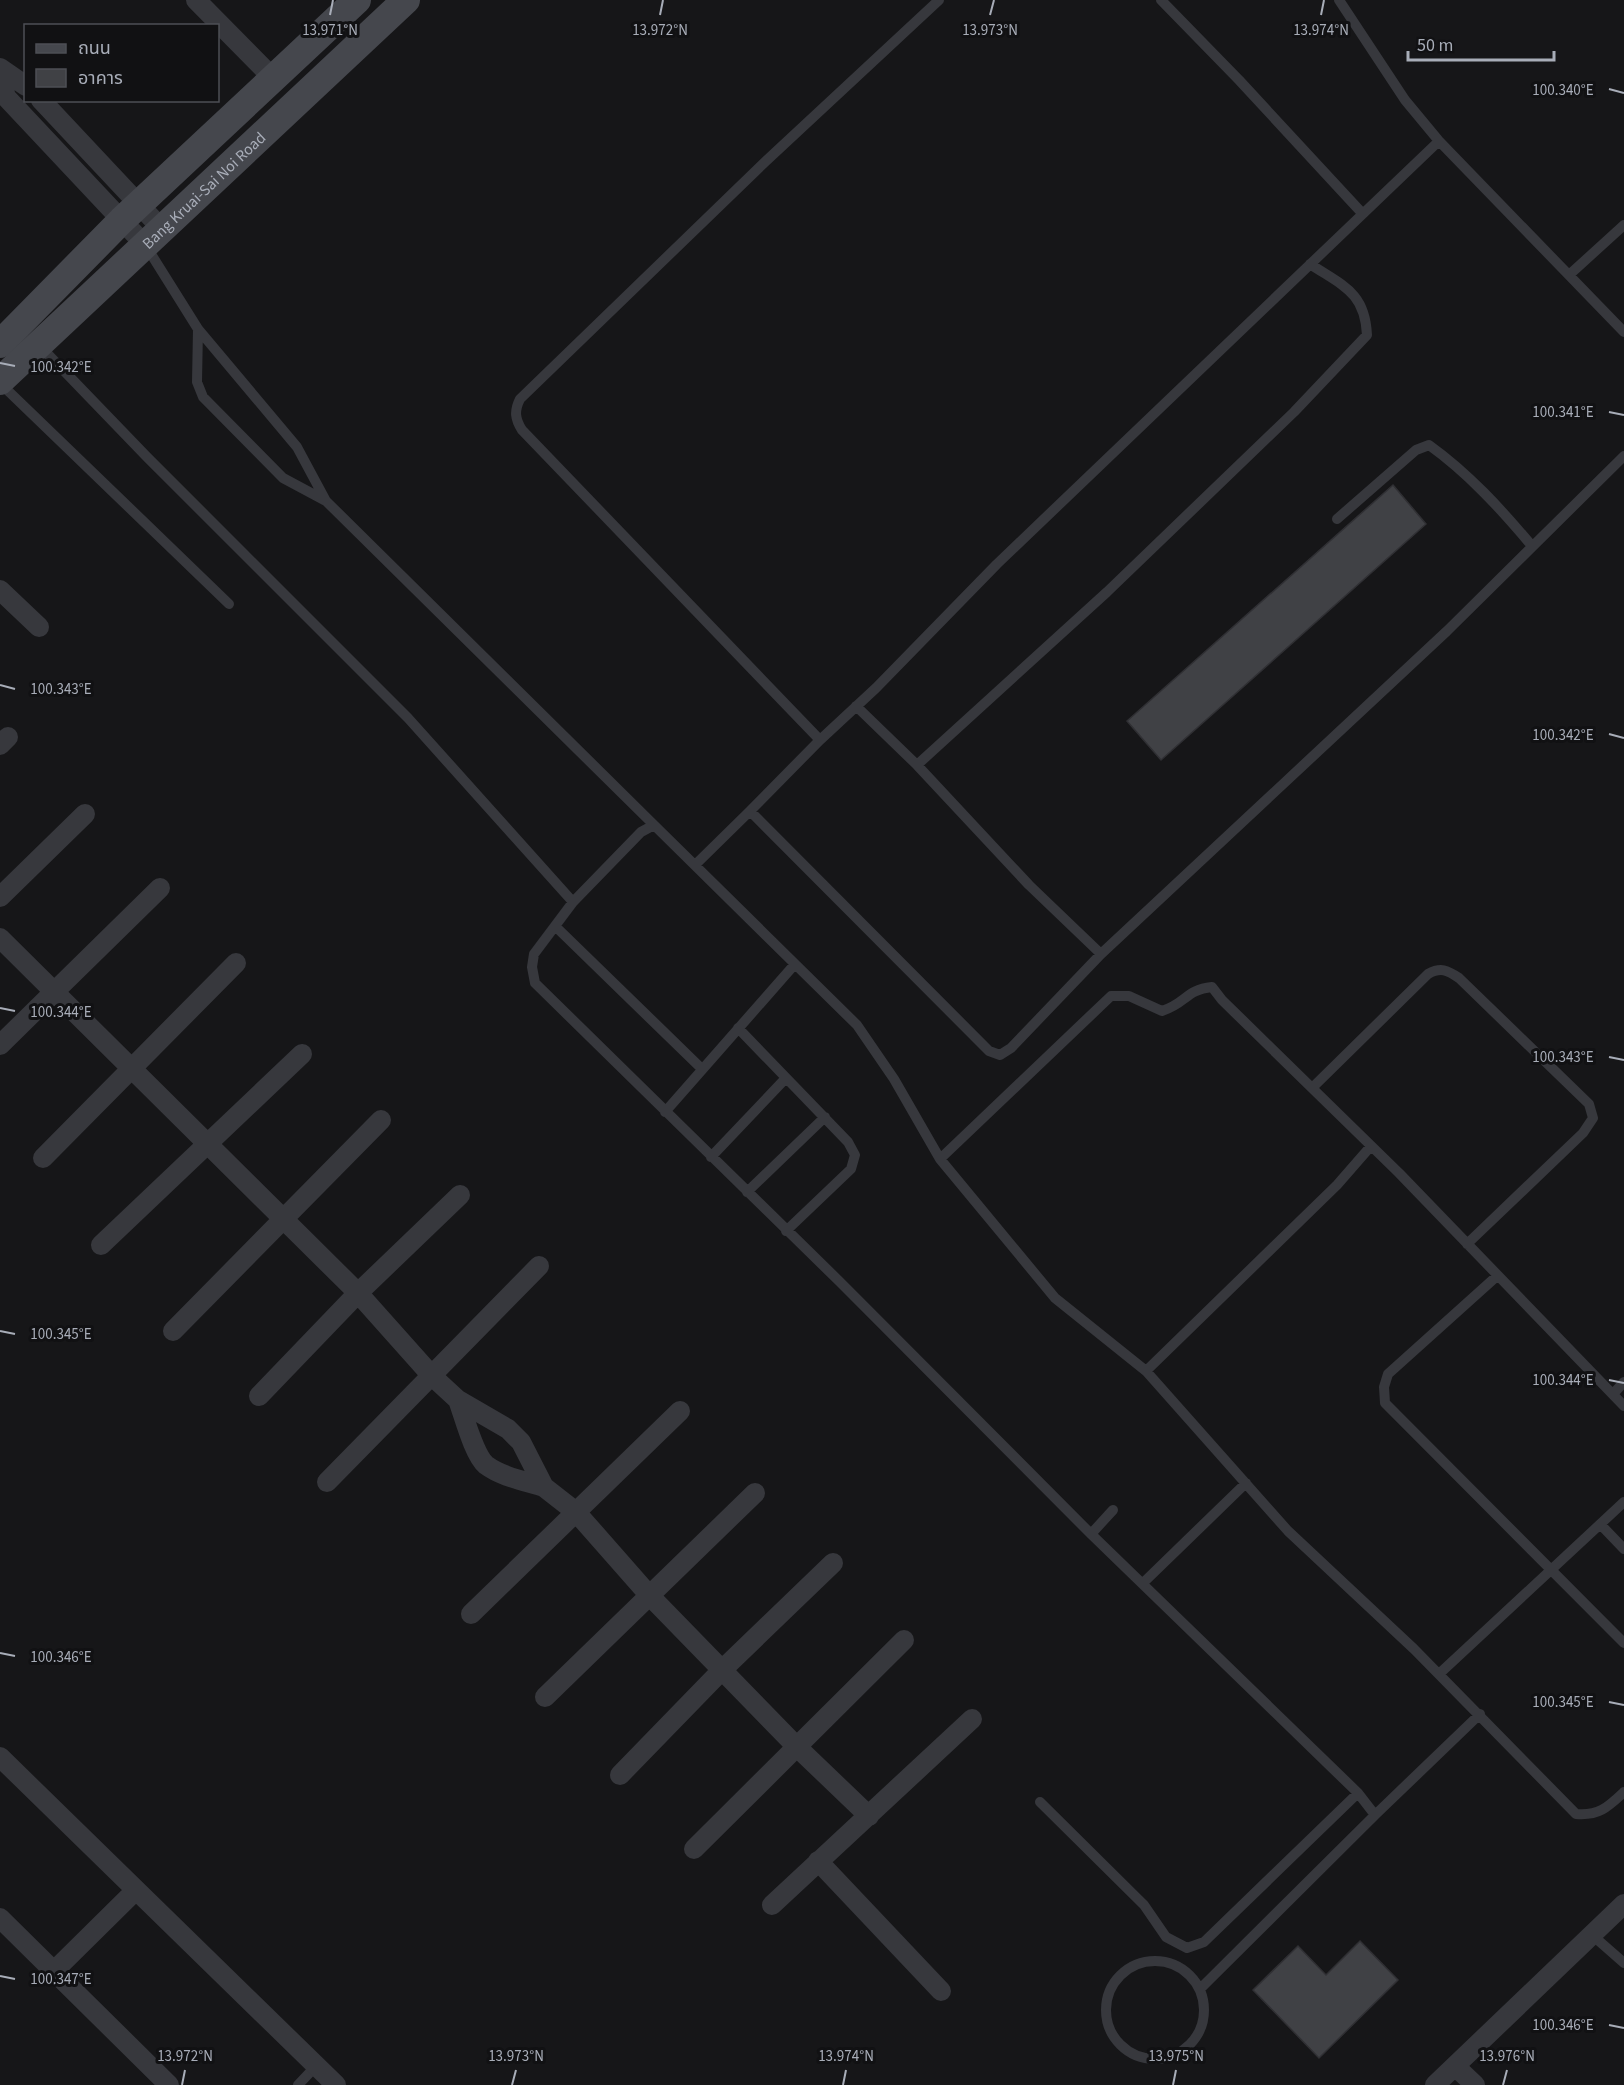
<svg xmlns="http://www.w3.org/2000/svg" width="1624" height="2085" viewBox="0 0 1624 2085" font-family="'Source Sans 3','Noto Sans Thai',sans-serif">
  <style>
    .building { fill: #404145; stroke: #303034; stroke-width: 1.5 }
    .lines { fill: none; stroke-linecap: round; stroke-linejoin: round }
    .service { stroke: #37383d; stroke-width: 10 }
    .minor { stroke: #37383d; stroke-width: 20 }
    .secondary { stroke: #45474d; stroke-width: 28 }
    .ticks { fill: none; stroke: #a8adb8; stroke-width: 2 }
    .labels { text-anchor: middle; stroke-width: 6; stroke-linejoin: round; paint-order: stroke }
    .street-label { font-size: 16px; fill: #a8adb8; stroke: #111113 }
    .ticks-label { font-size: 15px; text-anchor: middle; fill: #a8adb8; stroke: #111113; stroke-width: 6; stroke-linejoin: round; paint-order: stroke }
  </style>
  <rect width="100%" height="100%" fill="#161618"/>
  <path class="building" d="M1393 485 1426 524 1161 760 1127 721Z
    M1360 1941 1398 1980 1319 2058 1253 1990 1298 1946 1326 1975Z"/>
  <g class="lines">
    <path class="service" d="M939 0 766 161 520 399C514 411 515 419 522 430L820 740 876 688 997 564 1439 141
      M1161 0 1239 80 1362 213
      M1339 0 1405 100 1439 141 1624 332
      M146 246 198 329 297 447 326 501 654 825
      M1569 275 1624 225
      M198 329 197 382 203 397 283 478 326 501
      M40 346 147 457 408 718 573 902 534 954 532 967 535 983 840 1282 1091 1534 1358 1793 1375 1815 1200 1989
      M0 383 229 604
      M1337 519 1416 450 1429 445C1468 473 1501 509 1532 546
      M856 706 917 765 1107 592 1294 412 1367 335C1365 292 1343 286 1310 264
      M820 740 750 811 989 1051 1000 1055 1011 1048 1101 954 1447 631 1624 456
      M917 765 1029 885 1101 954
      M695 865 750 811
      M573 902 641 832 654 825 857 1025 894 1079 940 1159 1055 1298 1146 1371 1288 1531 1414 1649 1576 1814C1599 1816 1608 1807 1624 1792
      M555 926 702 1069
      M738 1028 848 1142 855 1155 851 1169 786 1231
      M1312 1088 1428 974C1441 967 1447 970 1459 978L1589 1104 1593 1118 1583 1133 1467 1244
      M665 1112 795 964
      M711 1157 786 1078
      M940 1159 1111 996H1129L1162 1011C1187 1003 1185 990 1212 987L1222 1000 1399 1173 1624 1406
      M747 1192 825 1117
      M1497 1276 1388 1374 1384 1387 1385 1403 1624 1643
      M1146 1371 1337 1185 1371 1146
      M1613 1394 1624 1382
      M1601 1525 1624 1549
      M1091 1534 1113 1510
      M1143 1583 1246 1483
      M1439 1674 1624 1502
      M1040 1802 1144 1905 1166 1937 1187 1948 1204 1942 1358 1793
      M1375 1815 1480 1714
      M1591 1934 1624 1963
      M1106 2010a49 49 0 1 1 98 0a49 49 0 1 1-98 0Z
      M298 2085 316 2066"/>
    <path class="minor" d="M196 0 273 78
      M0 68 26 86
      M0 76 6 97 145 245
      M41 100 162 229
      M0 590 39 627
      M0 745 8 737
      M0 897 85 814
      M0 938 358 1293 432 1376 458 1400 508 1429 521 1442 544 1487 576 1512 649 1595 797 1747 869 1816
      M0 1045 160 888
      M43 1158 236 963
      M101 1245 302 1054
      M173 1331 381 1120
      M259 1396 358 1293 460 1195
      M458 1400C464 1416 474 1455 486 1465 502 1477 525 1481 544 1487
      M327 1482 539 1266
      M471 1614 680 1411
      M545 1697 755 1493
      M0 1757 336 2085
      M620 1775 722 1670 833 1563
      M694 1849 904 1640
      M818 1861 941 1991
      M772 1905 972 1719
      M0 1918 169 2085
      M54 1971 136 1890
      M1456 2067 1475 2085
      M1435 2085 1624 1904"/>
    <g class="secondary">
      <path d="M0 344 122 220 357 0"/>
      <path id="s1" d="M0 381 406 0"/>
    </g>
  </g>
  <path class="ticks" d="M330 15 333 0M660 15 663 0M990 15 994 0M1321 15 1324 0M1609 89 1624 93M0 363 15 366M1609 412 1624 415M0 685 15 689M1609 734 1624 738M0 1008 15 1011M1609 1057 1624 1060M0 1331 15 1334M1609 1380 1624 1383M0 1653 15 1656M1609 1702 1624 1705M0 1976 15 1979M1609 2025 1624 2028M182 2085 185 2070M512 2085 516 2070M843 2085 846 2070M1173 2085 1176 2070M1503 2085 1507 2070"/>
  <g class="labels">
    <g class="street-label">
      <text dy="6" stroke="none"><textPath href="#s1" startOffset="279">Bang Kruai-Sai Noi Road</textPath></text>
    </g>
  </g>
  <g class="ticks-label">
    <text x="330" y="35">13.971°N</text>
    <text x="660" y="35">13.972°N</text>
    <text x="990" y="35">13.973°N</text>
    <text x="1321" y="35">13.974°N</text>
    <text x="1563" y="95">100.340°E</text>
    <text x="61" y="372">100.342°E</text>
    <text x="1563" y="417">100.341°E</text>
    <text x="61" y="694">100.343°E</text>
    <text x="1563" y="740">100.342°E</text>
    <text x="61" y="1017">100.344°E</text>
    <text x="1563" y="1062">100.343°E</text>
    <text x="61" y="1339">100.345°E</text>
    <text x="1563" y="1385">100.344°E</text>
    <text x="61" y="1662">100.346°E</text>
    <text x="1563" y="1707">100.345°E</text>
    <text x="61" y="1984">100.347°E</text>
    <text x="1563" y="2030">100.346°E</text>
    <text x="185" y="2061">13.972°N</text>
    <text x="516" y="2061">13.973°N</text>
    <text x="846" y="2061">13.974°N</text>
    <text x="1176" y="2061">13.975°N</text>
    <text x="1507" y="2061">13.976°N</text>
  </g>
  <rect x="24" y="24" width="195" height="78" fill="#111113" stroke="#4d4f55" stroke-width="1.5"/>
  <rect x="36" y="44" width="30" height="9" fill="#45474d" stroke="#4d4f55" stroke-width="1.5"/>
  <text x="78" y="54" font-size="18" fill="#a8adb8">ถนน</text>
  <rect x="36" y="69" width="30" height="18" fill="#404145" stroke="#4d4f55" stroke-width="1.5"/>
  <text x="78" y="84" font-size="18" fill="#a8adb8">อาคาร</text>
  <path d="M1408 51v9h146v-9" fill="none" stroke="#a8adb8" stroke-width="3"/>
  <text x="1417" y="51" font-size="18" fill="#a8adb8" stroke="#111113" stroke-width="4.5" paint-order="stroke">50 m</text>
</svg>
